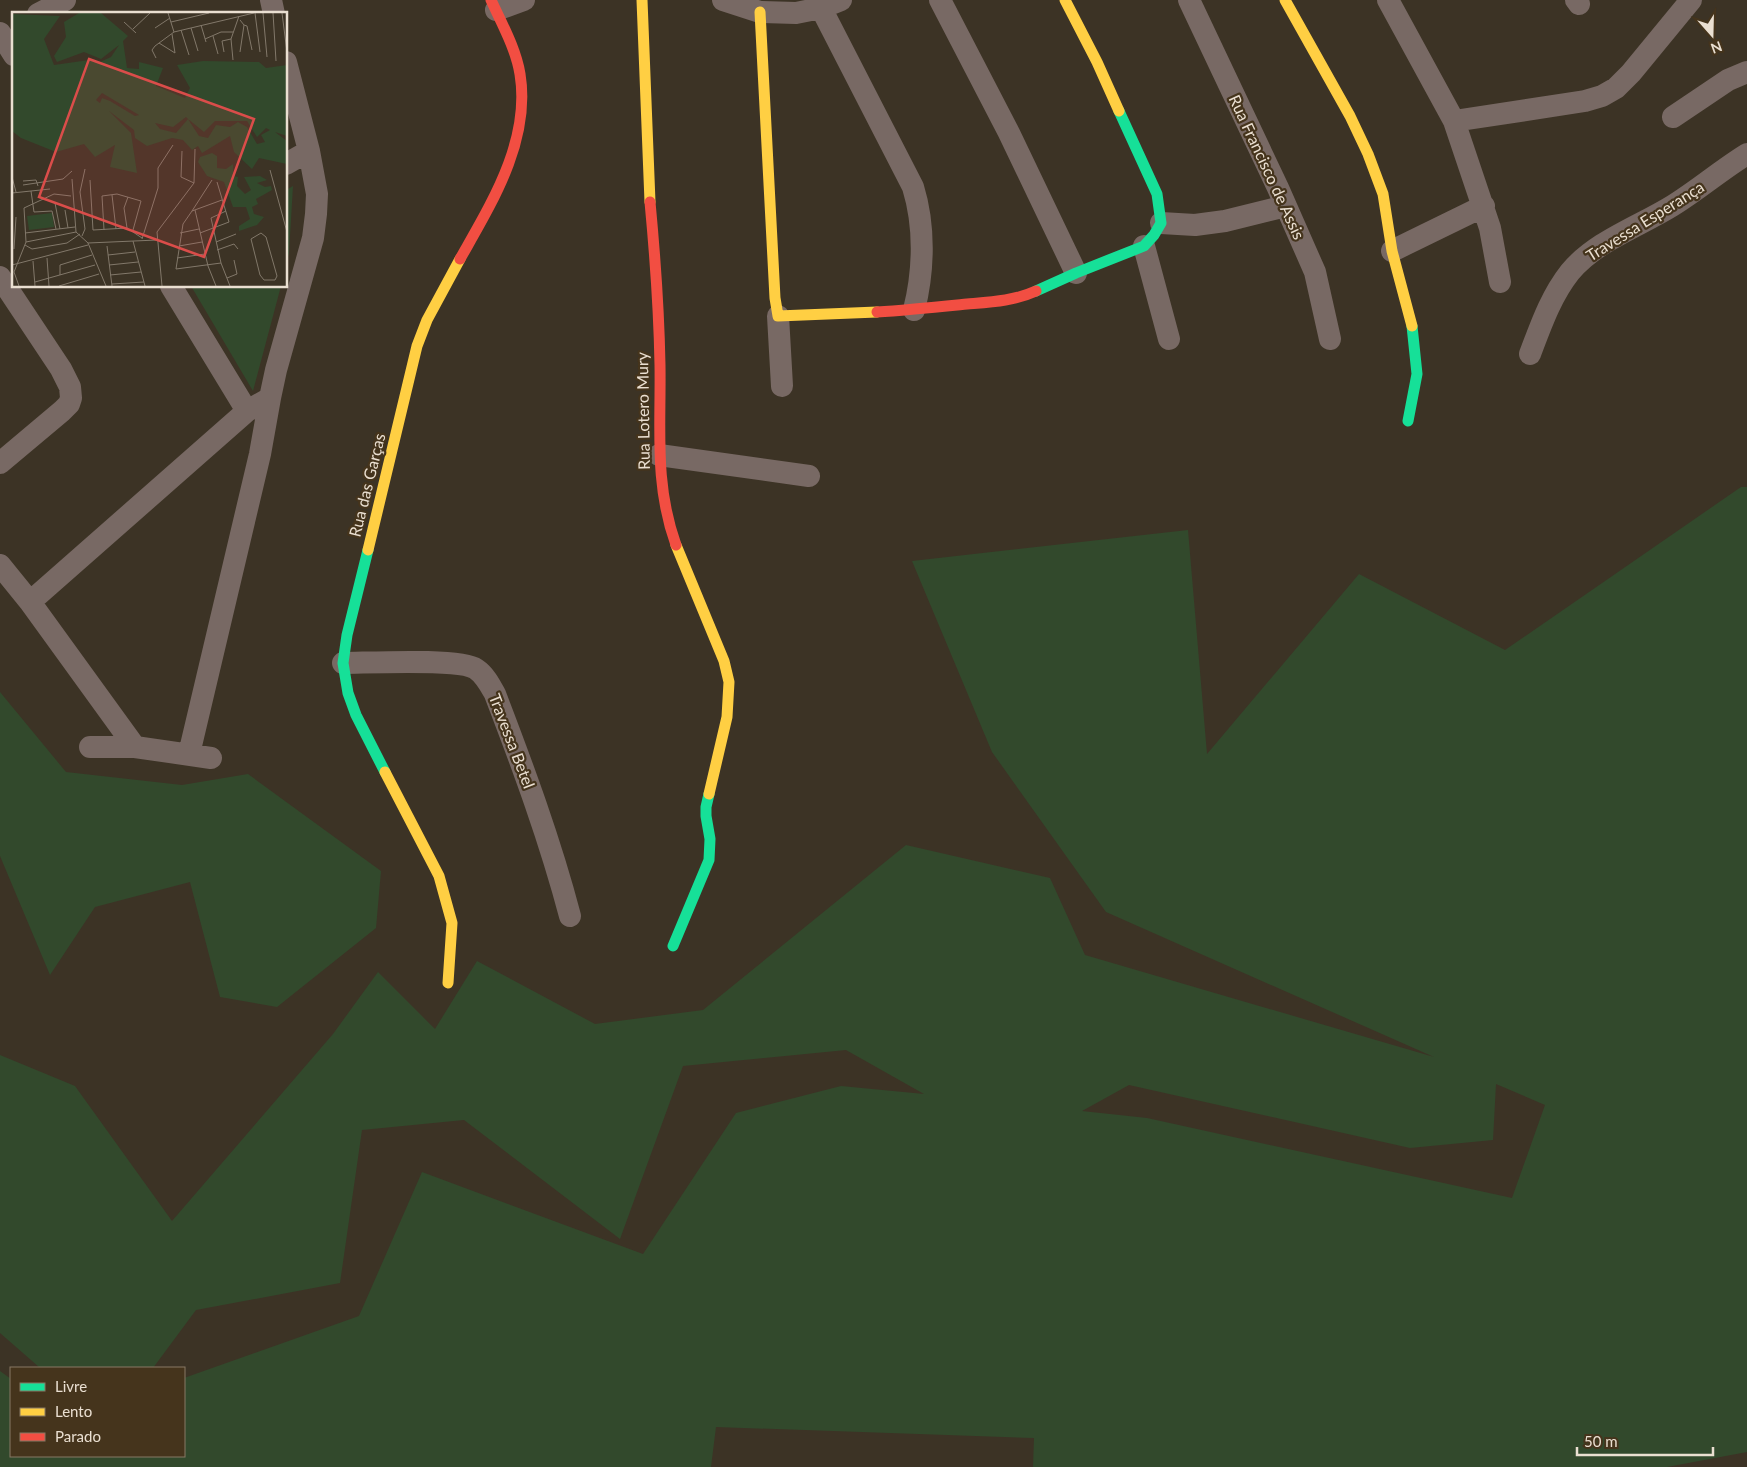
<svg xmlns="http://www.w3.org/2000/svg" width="1747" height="1467" viewBox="0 0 1747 1467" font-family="Lato,sans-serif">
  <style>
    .green { fill: #32492c; fill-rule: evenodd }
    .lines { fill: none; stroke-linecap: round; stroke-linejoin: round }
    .street { stroke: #786964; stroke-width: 22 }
    .fast { stroke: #16e098; stroke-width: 11 }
    .slow { stroke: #ffcf43; stroke-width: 11 }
    .jam { stroke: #f24e42; stroke-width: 11 }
    .labels { text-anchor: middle; stroke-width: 4.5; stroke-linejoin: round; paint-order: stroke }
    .street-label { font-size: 16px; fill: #eadfd1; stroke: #45341c }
    .inset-road { fill: none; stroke: #82786a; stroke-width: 1 }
    .view { fill: #da4d4a; fill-opacity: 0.15; stroke: #da4d4a; stroke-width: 2.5 }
    .inset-edge { fill: none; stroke: #eadfd1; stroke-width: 2.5 }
  </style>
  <rect width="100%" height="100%" fill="#3c3325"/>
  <path class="green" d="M293 186 289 253 286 265V190Z
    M191 286H281L253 391Z
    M1741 487H1747V1452L1667 1467H1033L1034 1438 716 1427 711 1467H0V1371L11 1379V1456H184V1378L359 1316 422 1172 643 1254 736 1113 841 1086 924 1094 846 1050 683 1066 620 1239 464 1120 362 1130 340 1283 196 1310 153 1368H45L39 1367 0 1333V1055L75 1086 172 1221 333 1034 378 972 435 1029 477 961 595 1024 703 1010 906 845 1050 878 1085 955 1434 1057 1106 912 992 752 912 561 1188 530 1207 754 1359 574 1505 650ZM1496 1084 1545 1105 1512 1198 1147 1118 1082 1111 1129 1085 1410 1148 1493 1140Z
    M0 692 66 772 182 785 248 774 381 871 376 928 277 1007 220 997 190 882 95 907 50 975 0 856Z"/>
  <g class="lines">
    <path class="street" d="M271 0 274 14
      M723 0 760 12 796 13 821 8 913 187C925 226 924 270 914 310
      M940 0 1009 133 1076 273
      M1189 0 1278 188 1315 272 1330 339
      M1388 0 1454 121 1490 228 1500 282
      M1576 0 1579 4
      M821 8 841 0
      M496 10 524 0
      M38 14 65 0
      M0 33 14 55
      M1673 117 1728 80 1747 72
      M1454 121 1585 101 1602 96 1616 88 1631 73 1691 0
      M286 164 309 151
      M1161 223 1195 225 1225 221 1286 206
      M1144 246 1169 339
      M1392 251 1484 206
      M0 277 61 369 70 387 71 398 69 404 62 411 0 463
      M171 286 247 411
      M778 316 782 386
      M1530 354C1541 325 1551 296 1570 272 1596 241 1638 227 1672 206 1698 190 1721 170 1747 154
      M659 455 809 476
      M0 565 30 602 135 747
      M30 602 247 411 270 398 276 370 313 238 316 214 317 194 309 151 286 62
      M343 663C367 663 460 658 476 669 485 675 490 685 495 694 523 767 550 840 570 916
      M90 747H135L211 758
      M189 754 260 454 270 398"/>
    <path class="fast" d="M1036 291 1076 273 1144 246 1154 235 1161 223 1157 194 1119 111
      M1408 421 1417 374 1412 326
      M368 550 347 635 343 663 348 693 356 715 385 772
      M673 946 709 860 710 839 706 816V807L709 794"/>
    <path class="slow" d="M642 0 650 202
      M1065 0 1097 62 1119 111
      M1285 0 1350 116 1368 154 1383 194 1392 251 1412 326
      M760 12 775 298 778 316 877 312
      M676 545 724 661 729 682 727 717 709 794
      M368 550 417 346 427 320 460 259
      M385 772 439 876 452 923 448 983"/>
    <path class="jam" d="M650 202C655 255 659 310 660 365 661 428 654 484 676 545
      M460 259C491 204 531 141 520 74 516 49 502 24 491 0
      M877 312C908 310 937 307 967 304 991 302 1014 301 1036 291"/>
  </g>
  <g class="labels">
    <g class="street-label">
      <text transform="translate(1267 167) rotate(65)" y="6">Rua Francisco de Assis</text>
      <text transform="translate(1645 221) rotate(-32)" y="6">Travessa Esperança</text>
      <text transform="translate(643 411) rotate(-91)" y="6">Rua Lotero Mury</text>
      <text transform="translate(367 485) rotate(-76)" y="6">Rua das Garças</text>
      <text transform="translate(512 741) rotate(69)" y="6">Travessa Betel</text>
    </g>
  </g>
  <g transform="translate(12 12)">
    <rect width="275" height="275" fill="#3c3325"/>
    <path d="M67 1H89L116 24 111 29 115 56 127 57V50L151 56 144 74 173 86 178 76 165 53 191 49 247 50 254 56 275 53V124L263 120 275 129V152L247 146 240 157 222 140 218 124 190 141 186 134 180 138 171 128 160 126 135 134 123 126 122 118 97 99 119 121 125 161 98 155 103 133 83 145 72 132 44 140 9 126 0 119V2L48 4 32 27 42 53 77 48 88 50 99 45 107 33 89 47 72 40 45 50 42 44 54 25 52 10ZM90 81 127 103 123 104 98 89 90 86 88 91 84 88ZM174 105 176 107 164 121 148 117 143 111 161 115ZM176 107 192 120 203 109H235L245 125 254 116 258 118 249 123 253 130 245 132 235 115 226 110 218 115 204 113 196 126 187 124ZM200 141 205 144V156L214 157 221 152V164L226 165 225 174 233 182 239 178 232 165 248 164 255 168 245 171 253 175 259 174 260 178 244 187 246 192 240 195 242 202 252 205 245 213 227 219V214L238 207 234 195H221L212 170 195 164 186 150 188 145ZM40 201 42 215 17 218 15 204Z" fill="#32492c" fill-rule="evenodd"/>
    <path class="inset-road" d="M156 1 162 20M243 1 248 40M251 1 255 45M261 1 264 49M270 1 275 40M112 10 124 21M159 10 197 1M189 13 194 30M232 13 235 14 240 38M143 16 158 6M179 16 186 39M121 17 138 1M169 18 177 43M201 24 206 42M193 27 209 20H221M147 31 163 41 160 22M212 40 210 29 219 27M228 40 232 13 228 8M144 46 140 38 143 34 162 20 242 1M221 48 219 27 227 4M170 139 169 165 182 171M258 158 275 220M0 165 4 180M60 167 64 220M78 168 81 218 115 216M11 169 24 168 26 174M11 173 51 167 60 159M19 179 22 200 40 199 44 217M0 181 38 177M100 183 104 217M116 185 112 196 115 216 130 226M43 191 48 217M53 198 56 216M183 198 196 254 204 274M180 199 200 168M214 199 199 206 209 251 218 274M92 218 90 184 105 182 129 189 121 218M64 220 76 231 94 274M13 221 63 215M168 221 187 217M188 221 217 210 205 170M249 221 254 225 265 264 263 268H252L248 263 239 227ZM70 224 73 217 68 180 73 157M130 227 146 176V156L161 133M121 229 133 274M14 230 64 220M204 230 224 222M76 231 145 228M13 233 20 237 55 231 68 222M95 234 100 274M167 234 190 230M2 237 4 205M205 238 222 232 226 237M96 243 123 240M35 246 37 274M165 246 193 242M21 249 23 274M209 251 164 257 171 212 180 199 210 188M0 253 76 233M97 253 126 250M48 263V253L80 243M98 263 129 260M215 266 225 262 222 248M23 270 83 253M100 272 132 270M7 274 2 260 14 230 12 196 42 182 59 184M47 274 87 262M150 274 145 220 182 171 183 137"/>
    <path class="view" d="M77 47 242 107 192 245 27 185Z"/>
    <rect width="275" height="275" class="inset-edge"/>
  </g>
  <rect x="10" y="1367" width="175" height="90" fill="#45341c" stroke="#877864"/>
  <rect x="20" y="1383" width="25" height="8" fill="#16e098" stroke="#877864"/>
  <text x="55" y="1392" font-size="15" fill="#eadfd1">Livre</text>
  <rect x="20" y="1408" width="25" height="8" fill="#ffcf43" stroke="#877864"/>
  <text x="55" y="1417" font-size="15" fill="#eadfd1">Lento</text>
  <rect x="20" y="1433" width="25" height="8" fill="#f24e42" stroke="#877864"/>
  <text x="55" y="1442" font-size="15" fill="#eadfd1">Parado</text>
  <g transform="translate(1712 35) rotate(160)" stroke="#45341c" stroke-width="4" paint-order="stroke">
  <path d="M0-4L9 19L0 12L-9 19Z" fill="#eadfd1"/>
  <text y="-8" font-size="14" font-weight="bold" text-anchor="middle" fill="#eadfd1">N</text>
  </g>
  <path d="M1577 1447v8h136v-8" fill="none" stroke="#eadfd1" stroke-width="2.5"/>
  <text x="1584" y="1447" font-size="15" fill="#eadfd1" stroke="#45341c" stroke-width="4" paint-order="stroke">50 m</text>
</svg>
